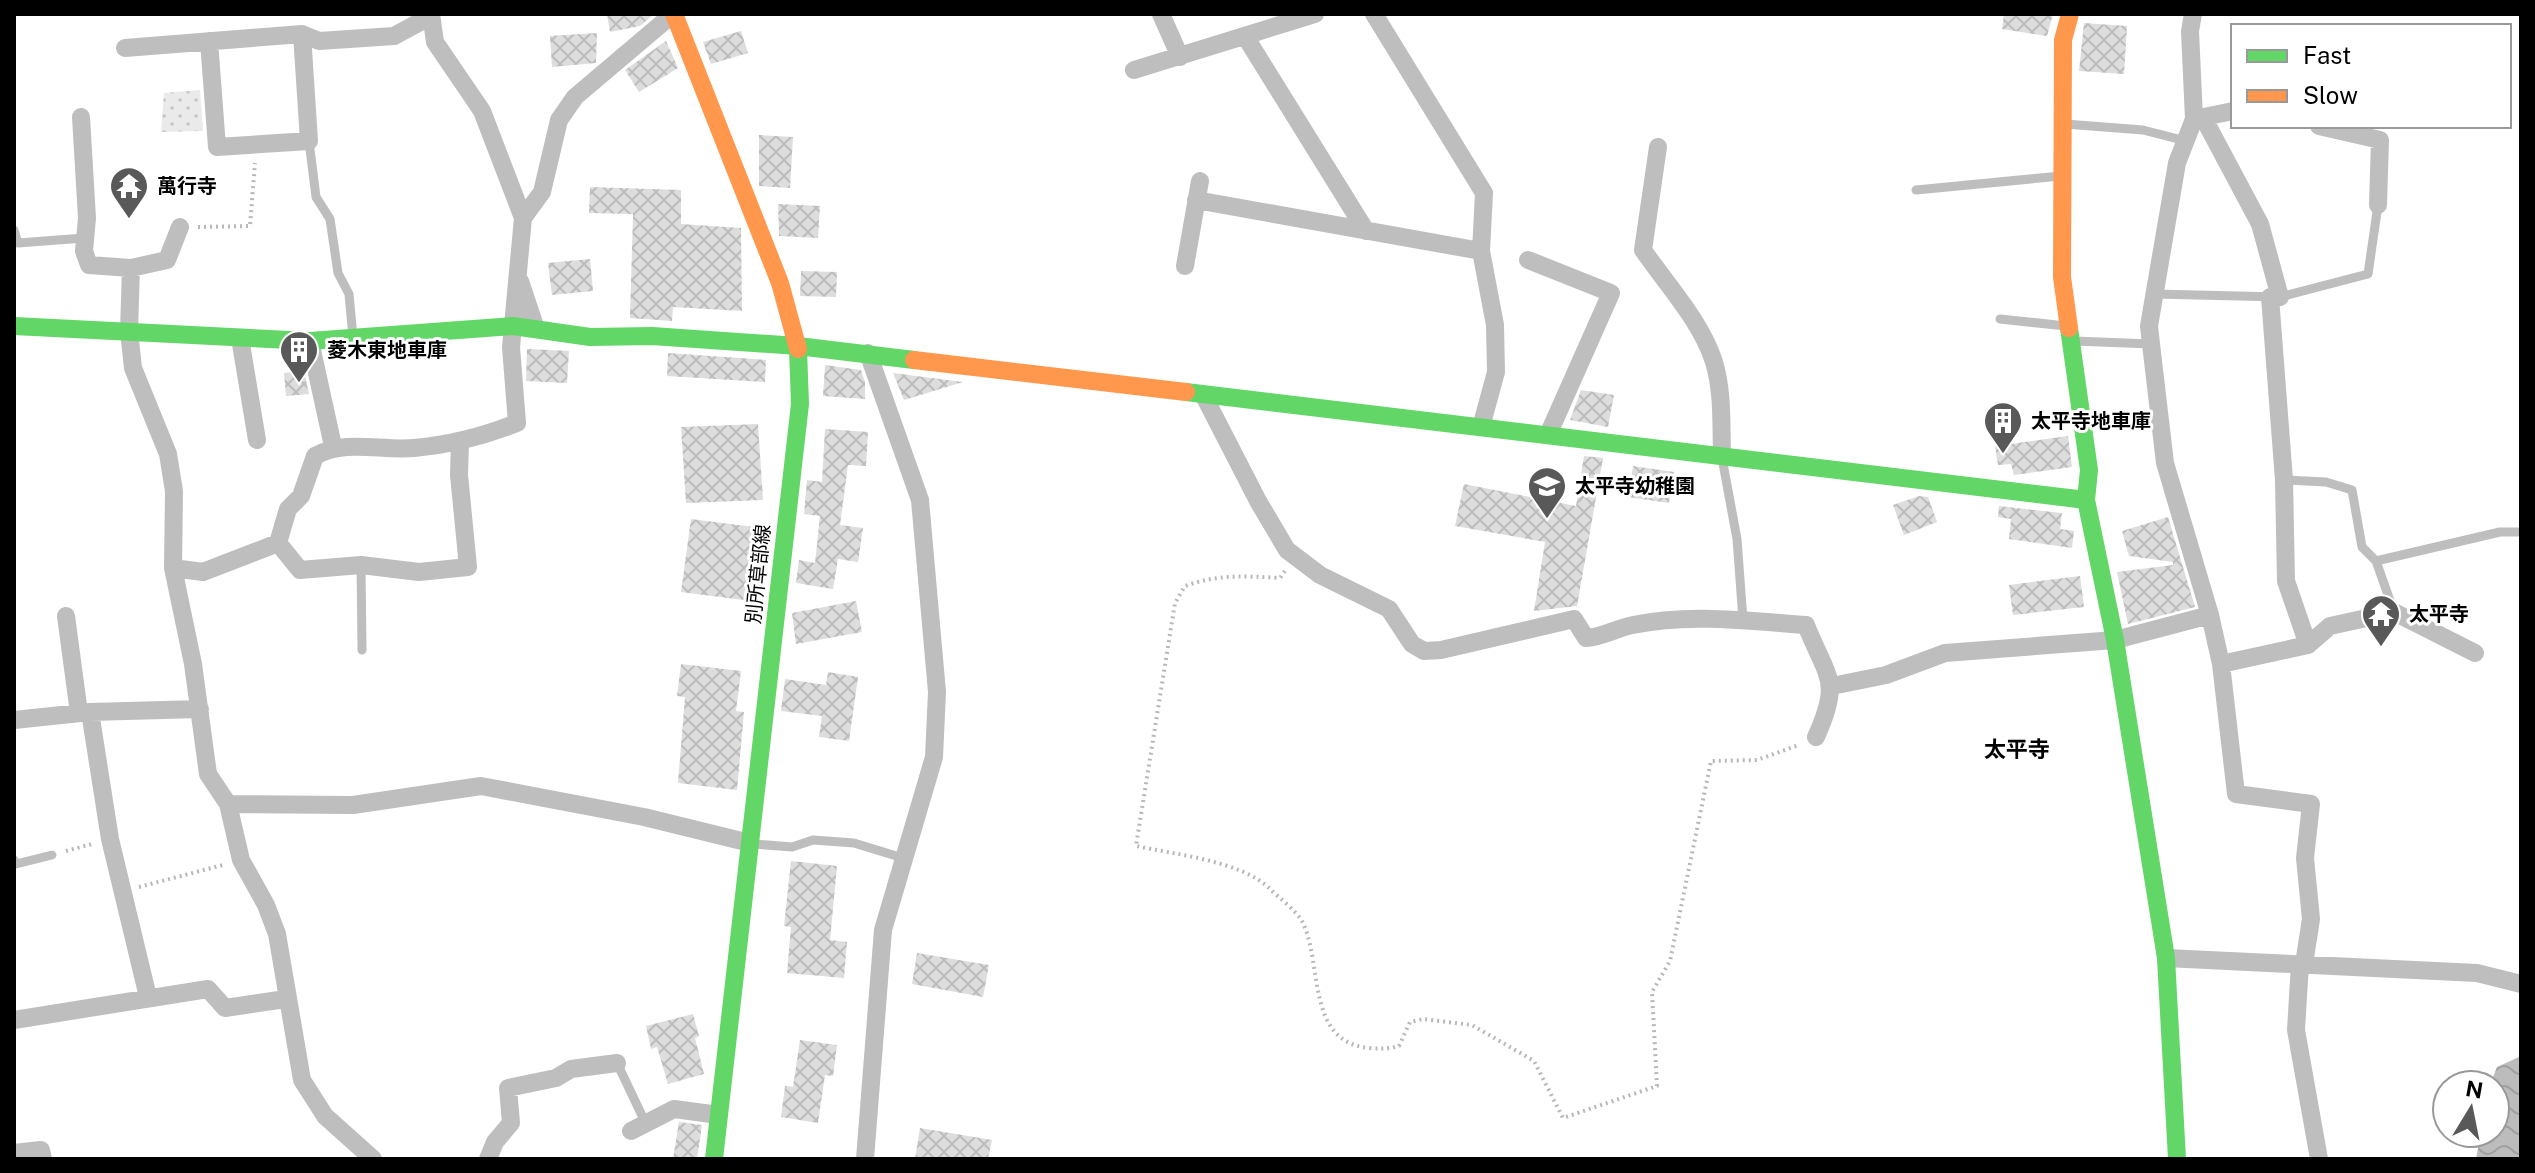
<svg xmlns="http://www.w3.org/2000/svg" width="2535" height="1173" viewBox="0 0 2535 1173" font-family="'Public Sans','Noto Sans JP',sans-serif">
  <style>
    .park { fill: url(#park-dots) }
    .water { fill: url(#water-waves) }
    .building { fill: url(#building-cross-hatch) }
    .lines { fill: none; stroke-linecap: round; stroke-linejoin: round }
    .path { stroke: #b8b8b8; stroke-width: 4; stroke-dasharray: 2 4; stroke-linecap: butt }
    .lane { stroke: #bebebe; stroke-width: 9 }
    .street { stroke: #bebebe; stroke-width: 18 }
    .fast { stroke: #63d668; stroke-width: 18 }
    .slow { stroke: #ff974d; stroke-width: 18 }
    .labels { text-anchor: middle; stroke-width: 6; stroke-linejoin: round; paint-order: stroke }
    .poi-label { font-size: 20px; font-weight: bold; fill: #000; stroke: #fff; text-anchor: start }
    .street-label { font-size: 20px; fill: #000; stroke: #fff }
    .neighbourhood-label { font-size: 22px; font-weight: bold; fill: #000; stroke: #fff }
  </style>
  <defs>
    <pattern id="park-dots" width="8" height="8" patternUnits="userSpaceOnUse" patternTransform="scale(2)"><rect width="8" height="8" fill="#eaeaea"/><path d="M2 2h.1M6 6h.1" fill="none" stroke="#c7c7c7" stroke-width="1.8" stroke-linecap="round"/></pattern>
    <pattern id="water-waves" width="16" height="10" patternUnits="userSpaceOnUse" patternTransform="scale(2)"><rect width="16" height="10" fill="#bcbcbc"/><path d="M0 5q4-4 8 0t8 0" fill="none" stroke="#a0a0a0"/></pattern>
    <pattern id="building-cross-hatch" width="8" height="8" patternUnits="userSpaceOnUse" patternTransform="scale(2)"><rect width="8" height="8" fill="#ddd"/><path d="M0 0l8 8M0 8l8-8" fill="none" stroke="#bcbcbc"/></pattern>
  </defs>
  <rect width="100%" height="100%" fill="#fff"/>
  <path class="park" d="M200 90 203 131 161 132 164 93Z"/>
  <path class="water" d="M2521 1056V1159H2476L2481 1133H2495V1085H2490L2497 1067Z"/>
  <path class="building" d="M607 14H654L640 26 610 32Z
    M2004 14H2053L2047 36 2002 29Z
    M2084 23 2127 26 2124 74 2079 71Z
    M741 31 748 53 711 64 703 42Z
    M597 33 596 63 552 67 550 36Z
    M666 41 678 68 639 92 625 70Z
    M759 135 793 137 790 188 759 186Z
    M590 187 681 190V224L741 228 742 311 673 307 672 321 630 318 633 214 589 213Z
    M778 204 820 206 818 238 779 236Z
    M590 259 593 291 552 295 548 263Z
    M801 271 837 272 836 297 800 296Z
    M527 349 569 351 567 383 526 381Z
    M668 353 766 360 765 382 667 376Z
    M825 365 861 370 865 382V399L823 396Z
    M304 371 309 394 286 396 284 373Z
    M893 373 963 382 904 400Z
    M1581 390 1614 395 1608 427 1570 420Z
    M758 424 763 500 686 503 681 427Z
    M825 429 868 432 866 466 848 465 840 525 863 528 858 562 838 559 833 589 796 583 799 560 815 563 820 516 804 514 807 480 822 482Z
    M2068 436 2072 467 2014 475 2011 464 1998 465 1995 446Z
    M1584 456 1603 458 1577 606 1534 611 1545 542 1455 526 1464 484 1576 506Z
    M1633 466 1674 472 1669 503 1628 497Z
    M1919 496 1928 497 1937 522 1904 535 1893 505Z
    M1999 506 2062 513 2060 529 2074 531 2072 548 2009 539 2011 519 1998 517Z
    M2168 517 2195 607 2128 624 2117 572 2173 565V562L2129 556 2122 531Z
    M691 519 762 528 751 601 681 592Z
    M2080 576 2084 607 2013 615 2009 585Z
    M856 601 862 632 796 644 792 613Z
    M681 664 741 671 736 711 744 712 737 790 678 783 685 697 677 696Z
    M828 672 858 677 849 741 819 737 822 716 781 711 785 679 826 685Z
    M791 861 837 866 830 940 847 942 844 978 787 973 791 927 784 926Z
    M917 953 989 965 983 997 912 984Z
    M693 1014 699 1036 695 1038 704 1074 668 1084 657 1047 651 1049 646 1026Z
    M800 1040 837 1045 833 1076 825 1075 818 1123 781 1117 785 1086 793 1087Z
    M679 1122 702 1125 697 1159H673Z
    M920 1128 992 1140 988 1159H915Z"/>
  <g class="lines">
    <path class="path" d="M198 227 250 226 255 163
      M1285 571 1280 578C1245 576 1218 574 1185 586L1175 603 1136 846C1173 854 1241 861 1269 888 1279 898 1297 911 1303 923 1323 966 1306 1042 1369 1048 1380 1049 1388 1049 1399 1046L1410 1022 1423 1019 1472 1025 1534 1061 1563 1118 1657 1086 1652 992 1670 961 1711 761 1757 760 1799 745
      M66 851 92 844
      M139 887 223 865"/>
    <path class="lane" d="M2065 124 2143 130 2186 141
      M309 141 316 197 330 219 338 273 349 294 353 337
      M1916 190 2061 176
      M14 230 18 243 84 238
      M2155 294 2280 297 2368 274 2378 205
      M2000 319 2066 326
      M2074 341 2151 344
      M1722 458 1737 539 1743 620
      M2284 480 2326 482 2352 490 2362 547 2376 561 2394 612
      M2376 561 2500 532H2521
      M361 565 362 650
      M754 844 792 847 813 840 854 843 903 858
      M14 860 16 864 52 855
      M617 1063 646 1124"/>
    <path class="street" d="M1161 14 1180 57
      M1374 14 1484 193 1481 251 1495 325 1496 372 1481 427
      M2193 14 2190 31 2194 119 2177 163 2149 326 2151 344 2165 463 2210 615 2221 664 2236 794 2311 804 2305 858 2311 919 2304 964
      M1245 36 1366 231
      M209 41 217 147 309 141 302 34
      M125 48 302 34 319 41 394 36 431 16
      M1134 70 1315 14
      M81 117 87 218 84 251 89 265 131 268 167 260 180 227
      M2203 117 2260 224 2280 297
      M2194 119 2233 111
      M2319 126 2380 140 2378 205
      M1658 147 1643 250C1667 285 1701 321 1714 362 1723 392 1721 424 1722 455
      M1196 200 1481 251
      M523 218 542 192 559 120 575 97 673 14
      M1528 260 1611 293 1548 435
      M1185 266 1200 181
      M131 268 129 331 133 368 168 454 174 491 173 568 193 664 208 774 228 804 241 860 266 905 277 934 302 1080 325 1116 373 1159
      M520 281 536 329
      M2270 297 2284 480 2286 581 2308 645
      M240 338 257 440
      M310 341 333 446
      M1204 396 1258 501 1287 550 1320 575 1389 609 1412 644 1424 651 1441 650 1574 619 1586 638C1604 637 1616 628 1633 625 1688 613 1750 621 1806 625 1827 678 1842 680 1816 737
      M278 543 300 570 361 565 419 572 468 567 459 475 460 441
      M173 568 203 572 278 543 288 509 301 496 315 456C346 439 380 451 414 448 450 445 484 436 517 423L511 347 523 218 482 111 435 42 431 14
      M66 616 79 713
      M2221 664 2308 645 2330 626 2394 612 2475 653
      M1832 686 1886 675 1945 653 2115 640 2210 615
      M90 712 110 839 148 997
      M14 720 90 712 200 709
      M228 804 353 805 481 786 644 817 750 843
      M2166 958 2477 973 2521 984
      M2300 964 2296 1030 2319 1159
      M14 1020 208 989 225 1008 286 999
      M631 1131 674 1109 719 1115
      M14 1153 41 1150 43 1159
      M488 1159 495 1142 511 1123 508 1088 556 1078 571 1069 617 1063
      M865 1159 883 930 934 757 937 692 920 500 868 353"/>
    <path class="fast" d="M14 326 310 341 513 326 590 337 652 336 798 346 914 360
      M2069 328 2089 470 2086 500 2115 640 2166 958 2177 1159
      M1186 392 2086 500
      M714 1159 800 404 798 349"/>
    <path class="slow" d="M674 14 780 283 798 349
      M2069 328 2062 277 2063 40 2070 14
      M914 360 1186 392"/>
  </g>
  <defs>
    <g id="temple-pin" transform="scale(2)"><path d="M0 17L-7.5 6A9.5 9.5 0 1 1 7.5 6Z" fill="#595959" stroke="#fff"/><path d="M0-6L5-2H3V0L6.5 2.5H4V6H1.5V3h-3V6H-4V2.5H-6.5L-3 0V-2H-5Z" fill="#fff"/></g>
    <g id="building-pin" transform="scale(2)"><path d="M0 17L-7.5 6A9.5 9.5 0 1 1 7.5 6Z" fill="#595959" stroke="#fff"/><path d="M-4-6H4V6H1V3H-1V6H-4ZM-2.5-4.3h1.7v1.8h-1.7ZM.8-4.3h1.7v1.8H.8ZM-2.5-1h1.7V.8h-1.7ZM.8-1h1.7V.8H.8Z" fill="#fff"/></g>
    <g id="school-pin" transform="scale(2)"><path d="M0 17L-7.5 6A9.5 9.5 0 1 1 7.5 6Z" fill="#595959" stroke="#fff"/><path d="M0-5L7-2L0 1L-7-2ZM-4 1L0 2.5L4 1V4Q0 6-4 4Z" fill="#fff"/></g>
  </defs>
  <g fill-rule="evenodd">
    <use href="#temple-pin" x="129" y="186"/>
    <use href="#building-pin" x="299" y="350"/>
    <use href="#building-pin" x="2003" y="421"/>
    <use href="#school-pin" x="1547" y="486"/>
    <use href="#temple-pin" x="2381" y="614"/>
  </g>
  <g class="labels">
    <g class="poi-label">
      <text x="157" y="193">萬行寺</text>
      <text x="327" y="357">菱木東地車庫</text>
      <text x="2031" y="428">太平寺地車庫</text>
      <text x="1575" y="493">太平寺幼稚園</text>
      <text x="2409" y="621">太平寺</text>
    </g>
    <g class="street-label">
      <text transform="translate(758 574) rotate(-84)" y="7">別所草部線</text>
    </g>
    <g class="neighbourhood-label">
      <text x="2017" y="757">太平寺</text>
    </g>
  </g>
  <rect width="2535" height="1173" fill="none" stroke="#000000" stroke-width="32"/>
  <rect x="2231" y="24" width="280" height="104" fill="#ffffff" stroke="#999999" stroke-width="2"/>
  <rect x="2247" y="50" width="40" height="12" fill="#63d668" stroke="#999999" stroke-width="2"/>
  <text x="2303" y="64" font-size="24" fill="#000000">Fast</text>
  <rect x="2247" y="90" width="40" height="12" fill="#ff974d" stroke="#999999" stroke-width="2"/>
  <text x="2303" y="104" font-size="24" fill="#000000">Slow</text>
  <g transform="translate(2471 1109) rotate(10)"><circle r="38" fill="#ffffff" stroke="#999999" stroke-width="2"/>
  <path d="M0-6L14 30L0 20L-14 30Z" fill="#595959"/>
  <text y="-12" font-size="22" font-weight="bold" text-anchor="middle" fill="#000000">N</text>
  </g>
</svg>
